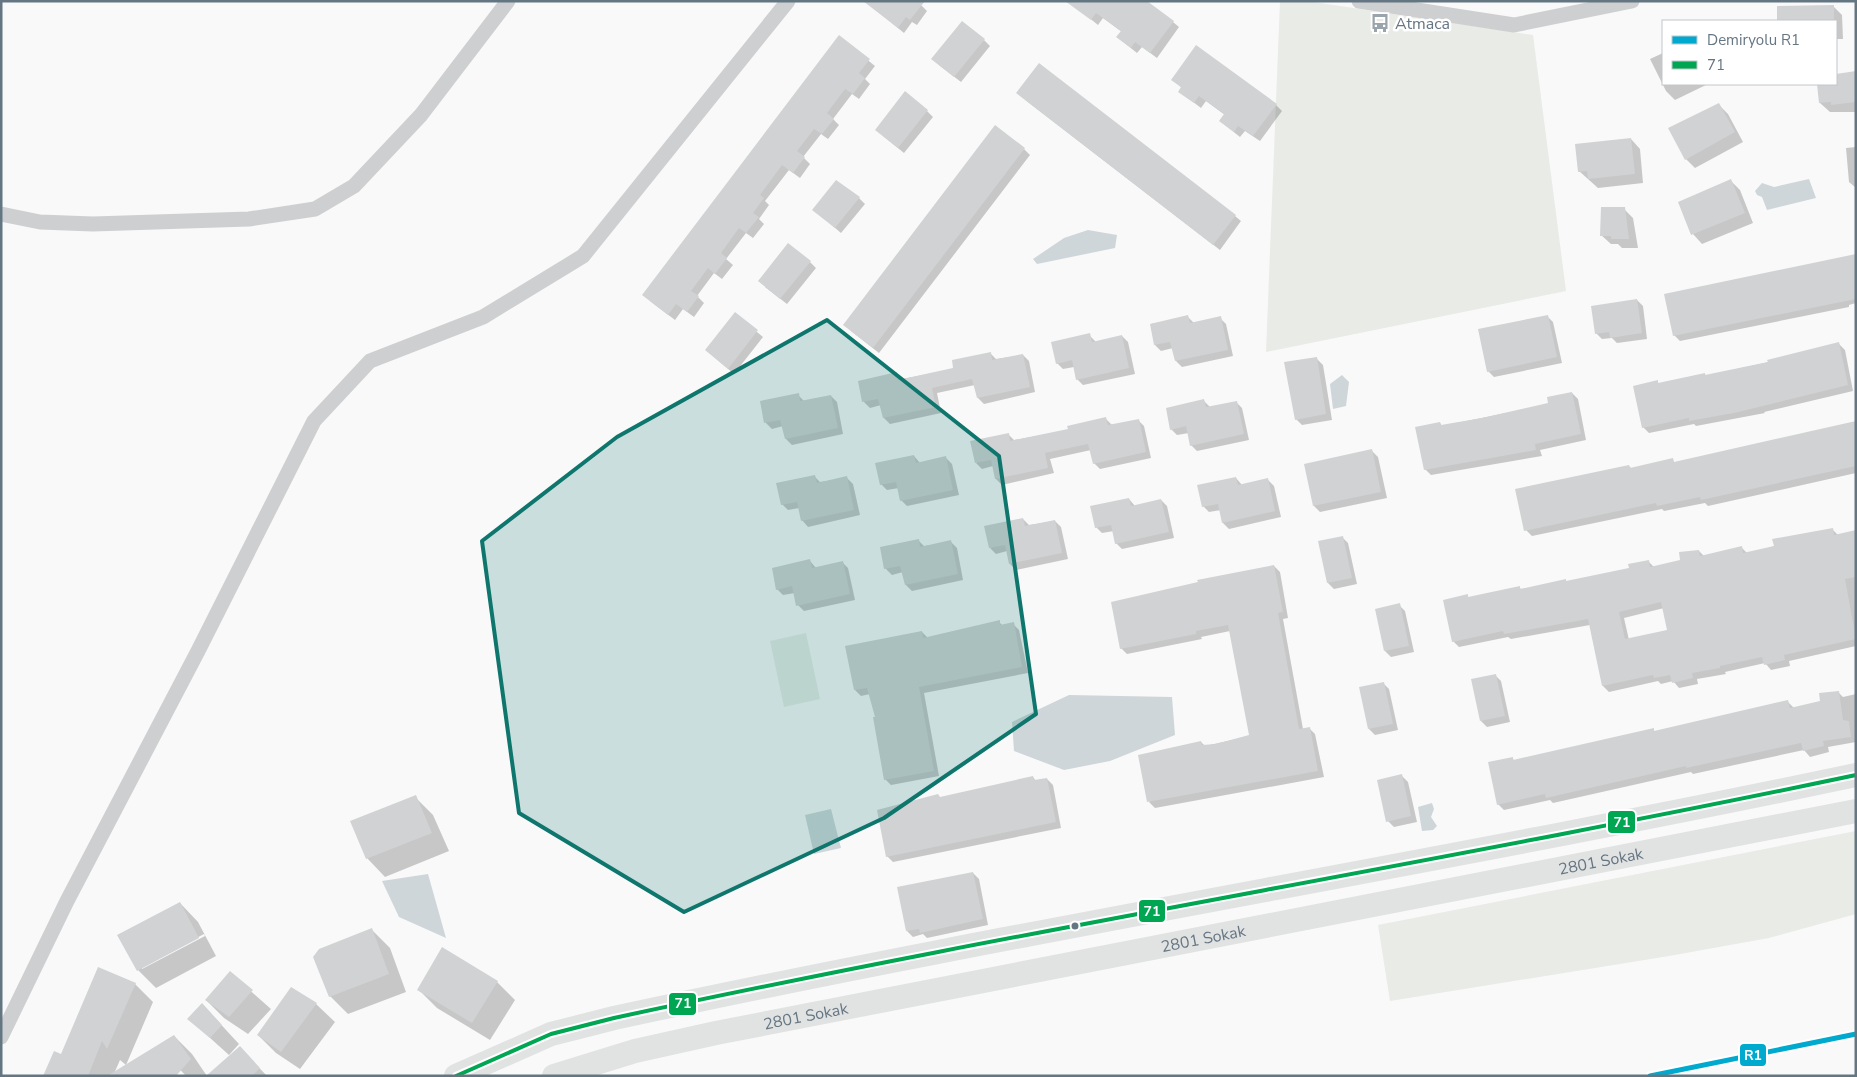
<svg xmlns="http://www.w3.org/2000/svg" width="1857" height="1077" viewBox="0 0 1857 1077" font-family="'Nunito Sans',sans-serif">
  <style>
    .green { fill: #e8ebe6 }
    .water { fill: #ced6d9 }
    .shadow { fill: #0003; fill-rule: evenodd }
    .building { fill: #d0d2d3; fill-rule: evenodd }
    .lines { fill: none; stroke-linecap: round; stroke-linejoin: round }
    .street { stroke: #cecfd0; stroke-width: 15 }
    .primary { stroke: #e1e2e2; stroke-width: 24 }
    .bus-1-casing { stroke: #fff; stroke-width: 8 }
    .bus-1 { stroke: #00a651; stroke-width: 4 }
    .rail-1-casing { stroke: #fff; stroke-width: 9 }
    .rail-1 { stroke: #00a9ce; stroke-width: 5 }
    .marked { fill: #0f766e; fill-opacity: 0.2; stroke: #0f766e; stroke-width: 4; stroke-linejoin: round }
    .bus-dot { fill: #657683; stroke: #fff; stroke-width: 2 }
    .labels { text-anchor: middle; stroke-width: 5; stroke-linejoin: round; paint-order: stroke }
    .poi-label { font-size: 16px; fill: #657683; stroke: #fff; text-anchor: start }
    .street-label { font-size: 16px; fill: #657683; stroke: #fff }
    .line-badge { stroke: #fff; stroke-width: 2 }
    .badge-label { font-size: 14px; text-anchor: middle; font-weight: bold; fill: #fff }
  </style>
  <rect width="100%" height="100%" fill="#f9f9f9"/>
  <path class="green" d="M1280 1H1307L1533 35 1566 291 1266 352Z
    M806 633 820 699 784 707 770 641Z
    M1856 831V914L1769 938 1669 956 1390 1001 1378 925Z"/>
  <path class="water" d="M1809 179 1816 198 1767 210 1762 197 1757 195 1755 191 1762 183 1774 187Z
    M1088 230 1117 235 1115 248 1037 264 1033 259 1064 238Z
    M1342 375 1349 382 1346 406 1333 409 1330 384Z
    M1069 695 1172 697 1175 735 1110 761 1064 770 1014 751 1012 722Z
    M1432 803 1434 809 1431 817 1437 826 1433 830 1422 831 1418 807Z
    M831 809 841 848 814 854 805 815Z
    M428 874 446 938 399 917 382 881Z"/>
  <path class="shadow" d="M866 2 921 5 927 11 917 25 912 22 904 33Z
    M1833 6 1842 15 1843 39H1836V21H1778V8Z
    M1077 8 1173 22 1179 27 1157 58 1142 47 1137 53 1117 37 1122 32 1103 18 1098 25Z
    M839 37 875 66 865 79 870 84 859 99 852 94 833 119 839 125 828 139 821 134 803 157 810 164 800 178 789 170 765 201 769 205 759 219 764 224 753 238 746 233 726 259 733 265 722 279 714 273 697 296 704 303 694 317 683 309 675 320 650 301Z
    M984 40 990 46 961 82 939 65Z
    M1663 53V84H1708L1675 100 1666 91 1650 59Z
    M1856 73V112H1830L1820 103 1818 84H1836V75Z
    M1172 79 1276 105 1282 111 1260 141 1245 131 1240 137 1220 121 1225 115 1206 101 1201 108 1180 92 1182 88Z
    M1024 99 1235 216 1241 221 1220 250Z
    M1719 105 1728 114 1743 142 1695 168 1686 159Z
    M927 111 933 117 904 153 883 136Z
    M1631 139 1640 149 1643 183 1598 188 1579 171Z
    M1856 147V188L1849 182 1846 148Z
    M1024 149 1030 155 879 353 851 331Z
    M1731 181 1740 190 1753 223 1702 244 1693 234Z
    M859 198 865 204 841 233 814 210Z
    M1624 209 1633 218 1638 248H1622L1618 244H1611L1601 235Z
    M1855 253H1856V303L1849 305V307L1680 341 1674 335 1856 256Z
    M810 262 816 268 787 304 765 287Z
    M1637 300 1643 306 1647 339 1617 343 1612 338 1602 339 1596 333Z
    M735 314 763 337 734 374 713 356Z
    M1547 316 1553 322 1562 363 1494 377 1488 371Z
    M1188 317 1194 323 1220 318 1226 324 1233 356 1182 367 1176 361 1173 348 1161 351 1155 345 1151 324Z
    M1089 335 1096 342 1122 336 1128 342 1135 374 1083 385 1077 379 1074 367 1063 369 1057 363Z
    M1839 344 1845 350 1853 391 1764 412 1765 413 1696 426 1694 424 1649 433 1643 427 1657 382 1660 384 1705 374 1706 376 1769 362Z
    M990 353 996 359 1023 355 1029 361 1035 392 984 404 978 398 975 385 937 393 941 413 890 424 884 418 881 405 870 408 864 402 859 382 896 373 902 379 955 369Z
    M1317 359 1323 365 1332 420 1302 425 1296 419Z
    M1572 393 1578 399 1586 440 1540 450 1542 456 1431 475 1425 469 1440 423 1442 426 1550 404Z
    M798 395 804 401 831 396 837 402 843 434 792 445 786 439 783 426 772 429 766 423 761 402Z
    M1204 401 1210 407 1236 402 1242 408 1249 440 1197 451 1191 445 1189 433 1177 435 1171 429Z
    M1106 419 1112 425 1138 420 1144 426 1151 458 1100 469 1094 463 1091 450 1050 459 1054 473 1002 485 996 479 993 466 982 469 976 463 1008 434 1014 440 1070 430Z
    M1856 422V473L1708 506 1705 503 1664 511 1662 509 1532 536 1526 530 1629 466 1632 469 1672 460 1675 463Z
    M1372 451 1378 457 1387 498 1320 512 1314 506 1305 465Z
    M914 456 920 463 946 458 952 464 959 495 907 506 901 500 899 488 887 490 881 484Z
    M814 476 820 482 847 478 853 484 860 515 808 527 802 520 799 508 788 510 782 504Z
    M1236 478 1242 485 1268 480 1274 486 1281 517 1229 529 1223 523 1221 510 1209 512 1203 506Z
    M1129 499 1135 506 1161 500 1167 506 1174 538 1122 549 1116 543 1114 531 1102 533 1096 527Z
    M1023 519 1029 525 1055 521 1061 527 1068 559 1016 570 1010 564 1007 551 996 554 990 548Z
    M1832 529 1839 536 1856 532V646L1789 661 1790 666 1771 670 1765 663 1725 672 1726 674 1697 679 1698 684 1679 688 1673 681 1661 684 1658 681 1609 692 1603 686 1590 625 1511 639 1508 637 1459 647 1453 641 1467 596 1470 598 1519 587 1522 590 1567 582 1630 569 1648 561 1654 567 1682 561 1699 551 1704 556 1741 547 1748 554ZM1664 608 1669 631 1629 640 1624 618Z
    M1342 537 1348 543 1357 584 1334 589 1328 583 1319 542Z
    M918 540 924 546 951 542 957 548 963 580 912 591 906 585 903 572 892 575 886 569 881 548Z
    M810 561 816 568 842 562 848 568 855 600 804 611 798 605 795 593 783 595 777 589Z
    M1274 566 1280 572 1288 618 1283 619 1303 729 1309 728 1315 734 1324 777 1155 808 1149 802 1201 742 1205 746 1250 736 1230 631 1201 637 1202 639 1127 654 1121 648Z
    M1399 605 1405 611 1414 652 1391 657 1385 651Z
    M999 622 1003 626 1013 624 1019 630 1028 673 924 693 939 776 891 785 885 779 876 718 870 694 861 696 855 690 922 632 928 638Z
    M1495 675 1501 681 1510 722 1487 727 1481 721Z
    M1383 683 1389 689 1398 730 1375 735 1369 729Z
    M1838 692 1843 697 1856 694V742L1828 747 1829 752 1810 757 1804 750 1693 774 1691 772 1553 803 1550 800 1504 810 1498 804 1512 758 1515 761 1653 730 1656 732 1788 702 1794 708 1822 702Z
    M1402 776 1408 782 1417 822 1394 827 1388 821Z
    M1033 777 1036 781 1047 779 1053 785 1061 828 893 862 887 856 941 798Z
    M415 797 433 815 449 851 385 877 367 858Z
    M973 873 979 879 988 925 927 938 923 934 913 937 907 931Z
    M180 903 198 922 216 956 156 988 138 970ZM204 934 205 936 142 969V967Z
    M372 930 390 948 406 992 348 1014 330 996Z
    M230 973 271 1009 248 1034 224 1018 206 1000Z
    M497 982 515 1000 490 1040 437 1008 419 990Z
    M135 984 153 1002 126 1065 120 1060 113 1076H44L61 1055Z
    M292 988 316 1004 335 1022 300 1069 276 1053 258 1035Z
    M202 1004 239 1044 229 1055 189 1019Z
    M174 1036 192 1054 207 1076H186L158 1046Z
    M240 1048 267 1076H208Z"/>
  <path class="building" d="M863 1H925L910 20 906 17 898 28Z
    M1065 1H1147L1174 21 1150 53 1135 42 1131 48 1116 37 1121 31 1096 13 1091 20Z
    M1834 5V21H1777V6Z
    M962 21 985 39 954 77 931 59Z
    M839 35 870 59 859 73 865 78 853 94 845 89 827 113 834 119 822 134 814 129 797 151 805 157 793 173 782 165 760 195 764 198 753 213 759 217 746 233 739 228 721 253 727 258 715 274 708 268 691 291 699 296 687 312 676 304 668 315 642 295Z
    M1196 45 1277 104 1253 136 1238 126 1234 132 1219 121 1224 114 1199 96 1194 103 1178 92 1181 87 1171 80Z
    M1039 63 1236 215 1213 245 1016 93Z
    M1856 71V102L1831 105V102L1819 103 1817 84H1836V74Z
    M905 91 928 110 898 148 875 130Z
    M1719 103 1735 132 1685 160 1668 128Z
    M995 125 1025 148 873 348 843 325Z
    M1631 138 1635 174 1588 179 1587 171 1578 172 1575 144Z
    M1731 179 1745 213 1691 235 1678 202Z
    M836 180 860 197 835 228 812 210Z
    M1601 207H1625L1629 239H1611V236H1600Z
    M788 243 811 261 780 299 758 281Z
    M1856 254V299L1673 336 1664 294Z
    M1637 299 1642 333 1610 338 1609 332 1595 334 1591 306Z
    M735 312 758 330 728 369 705 350Z
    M1188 315 1190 323 1221 316 1228 350 1175 361 1170 342 1154 345 1150 324Z
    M1548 315 1557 357 1487 372 1478 329Z
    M1090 333 1092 342 1122 335 1129 368 1076 380 1072 360 1056 364 1051 342Z
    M1839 342 1848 385 1734 413 1689 421V418L1642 428 1633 386 1658 380V383L1705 373V375L1768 362 1767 360Z
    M991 352 992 360 1023 354 1030 387 977 398 972 379 932 388 936 407 883 418 878 399 862 402 858 381 897 372 898 380 953 368 952 360Z
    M1317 357 1326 414 1295 420 1284 362Z
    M1572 392 1581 434 1535 444 1536 450 1424 470 1415 427 1440 422 1441 425 1482 418 1548 403 1547 397Z
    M799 393 800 401 831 395 838 428 785 439 780 420 764 423 760 401Z
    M1204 399 1206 407 1237 401 1244 434 1190 446 1186 426 1170 430 1166 408Z
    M1106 417 1108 425 1139 419 1146 452 1093 464 1088 444 1045 453 1048 468 995 479 991 460 975 463 970 441 1009 433 1010 441 1068 429 1067 426Z
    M1856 421V466L1701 500 1700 497 1657 506 1656 503 1524 531 1515 489 1629 465 1630 468 1673 458 1674 462Z
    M1372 449 1381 492 1313 506 1304 464Z
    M914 455 916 463 946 456 953 490 900 501 896 482 880 485 875 463Z
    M815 475 817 483 847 476 854 510 801 521 797 502 781 505 776 483Z
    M1236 477 1238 485 1268 478 1275 511 1222 523 1218 504 1202 507 1197 485Z
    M1129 498 1131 506 1161 499 1169 532 1115 544 1111 525 1095 528 1090 506Z
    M1023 518 1025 526 1055 520 1062 553 1009 564 1005 545 989 548 984 526Z
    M1833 528 1834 535 1856 530V577L1845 579 1856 639 1784 655 1785 660 1764 665 1762 657 1720 666V668L1692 673 1693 678 1672 683 1670 675 1654 678 1653 675 1602 686 1588 619 1504 634 1503 631 1452 642 1443 600 1468 594V597L1520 586V589L1566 579V581L1629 568 1628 564 1649 560 1650 567 1680 560 1679 552 1699 550 1700 556 1742 546 1743 553 1774 546 1772 539ZM1661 602 1667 630 1625 639 1619 612Z
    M1343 536 1352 578 1327 583 1318 541Z
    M919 539 920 547 951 540 958 574 905 585 900 566 884 569 880 547Z
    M810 559 812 568 843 561 850 594 796 606 792 586 776 590 772 568Z
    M1274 565 1283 612 1278 613 1299 729 1310 727 1318 771 1147 802 1138 755 1201 741 1202 745 1216 744 1249 735 1228 625 1196 631V634L1120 649 1111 602 1198 582 1197 580Z
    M1400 603 1409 646 1384 651 1375 609Z
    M1000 620V625L1014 622 1022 667 919 687 934 771 884 780 873 717H875L867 688 854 690 845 646 922 631 923 638Z
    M1496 674 1505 716 1480 721 1471 679Z
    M1384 682 1393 724 1368 729 1359 687Z
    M1839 691 1843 720 1849 721 1851 737 1823 741 1824 746 1803 751 1801 743 1686 768V766L1546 798 1545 794 1497 805 1488 762 1513 757V760L1654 728V731L1788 700 1790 708 1820 701 1819 693Z
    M1402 774 1411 816 1386 822 1377 780Z
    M1033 776 1034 780 1047 778 1056 822 886 857 877 810 938 794 940 797Z
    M416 795 432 833 366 859 350 821Z
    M973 872 983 919 920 933 919 929 906 931 897 887Z
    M180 902 199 938 137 971 117 935Z
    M372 928 389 974 329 997 313 957 319 949Z
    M442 947 498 981 472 1023 417 990Z
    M98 967 136 983 107 1049 102 1041 88 1076H43L54 1051 61 1054Z
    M230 971 253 990 229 1017 205 1000Z
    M291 987 317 1003 281 1052 257 1035Z
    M202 1003 222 1025 210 1038 187 1019Z
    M174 1035 191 1059 176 1076H107Z
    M240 1046 260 1068 252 1076H206Z"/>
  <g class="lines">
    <path class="street" d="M1359 1 1514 25 1632 1
      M1 214 40 222 93 224 249 219 315 209 354 186 421 115 508 1
      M1 1037 67 901 198 651 314 421 370 361 483 317 583 256 788 1"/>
    <g class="primary">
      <path d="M456 1076 551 1034 614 1018C1026 929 1443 862 1856 775"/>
      <path id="s1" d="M554 1076 635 1051 716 1033 1856 811"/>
    </g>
    <g class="bus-1-casing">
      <path id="bus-1" d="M456 1076 551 1034 614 1018C1026 929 1443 862 1856 775"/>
    </g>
    <use href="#bus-1" class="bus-1"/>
    <g class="rail-1-casing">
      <path id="rail-1" d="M1650 1076 1856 1034"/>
    </g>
    <use href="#rail-1" class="rail-1"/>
  </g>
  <path class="marked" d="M827 320 999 456 1036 714 884 818 684 912 519 813 482 541 617 437Z"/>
  <defs>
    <g id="bus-bare" transform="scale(1.5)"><path d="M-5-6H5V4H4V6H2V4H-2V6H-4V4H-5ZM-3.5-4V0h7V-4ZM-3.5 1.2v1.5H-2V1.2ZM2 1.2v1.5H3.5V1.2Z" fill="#99a4ac" stroke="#fff" stroke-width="2.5" paint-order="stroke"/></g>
  </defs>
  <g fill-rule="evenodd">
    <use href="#bus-bare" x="1380" y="23"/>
  </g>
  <circle class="bus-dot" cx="1075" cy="926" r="4.5"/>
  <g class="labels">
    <g class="poi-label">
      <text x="1395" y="29">Atmaca</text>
    </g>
    <g class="street-label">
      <text dy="6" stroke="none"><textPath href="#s1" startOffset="1069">2801 Sokak</textPath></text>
      <text dy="6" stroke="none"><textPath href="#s1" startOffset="664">2801 Sokak</textPath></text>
      <text dy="6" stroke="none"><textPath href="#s1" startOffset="259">2801 Sokak</textPath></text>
    </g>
  </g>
  <g class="line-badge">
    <rect x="1607" y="810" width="29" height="24" rx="5" fill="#00a651"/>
    <rect x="1138" y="899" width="28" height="24" rx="5" fill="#00a651"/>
    <rect x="668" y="992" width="29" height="24" rx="5" fill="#00a651"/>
    <rect x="1739" y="1043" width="28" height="24" rx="5" fill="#00a9ce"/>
  </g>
  <g class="badge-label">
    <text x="1622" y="827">71</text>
    <text x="1152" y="916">71</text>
    <text x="683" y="1008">71</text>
    <text x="1753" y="1060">R1</text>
  </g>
  <rect width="1857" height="1077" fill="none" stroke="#657683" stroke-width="5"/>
  <rect x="1662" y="20" width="175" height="65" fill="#ffffff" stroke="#c1c8cd"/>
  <rect x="1672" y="36" width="25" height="8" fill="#00a9ce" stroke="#c1c8cd"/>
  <text x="1707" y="45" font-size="15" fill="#657683">Demiryolu R1</text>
  <rect x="1672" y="61" width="25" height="8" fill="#00a651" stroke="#c1c8cd"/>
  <text x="1707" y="70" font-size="15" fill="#657683">71</text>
</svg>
